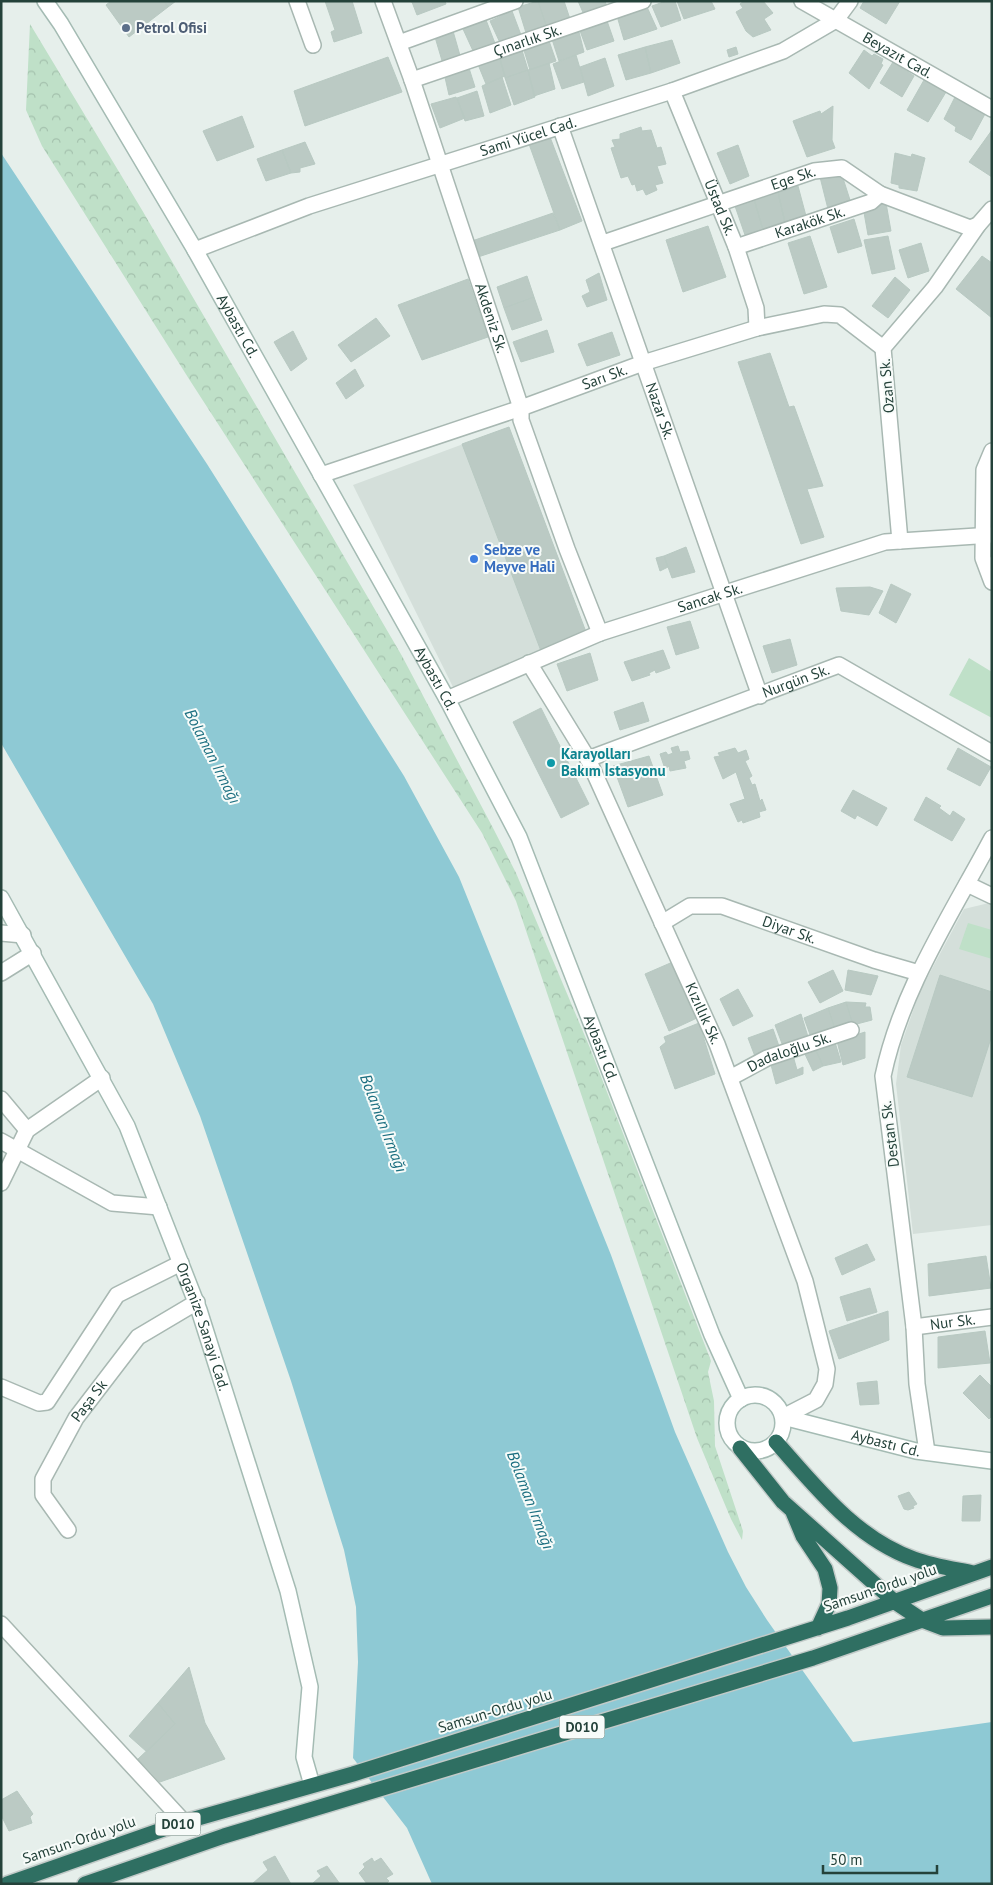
<svg xmlns="http://www.w3.org/2000/svg" width="993" height="1885" viewBox="0 0 993 1885" font-family="'PT Sans',sans-serif">
  <style>
    .built { fill: #d4dfda }
    .park { fill: url(#park-crowns) }
    .garden { fill: #bfe0c8 }
    .water { fill: #8ec9d4 }
    .building { fill: #bbcac4; stroke: #b8c9c2 }
    .lines { fill: none; stroke-linecap: round; stroke-linejoin: round }
    .street-casing { stroke: #a8b8b2; stroke-width: 18 }
    .secondary-casing { stroke: #a4bbb3; stroke-width: 18 }
    .highway-casing { stroke: #c2cac8; stroke-width: 18 }
    .street { stroke: #fff; stroke-width: 15 }
    .secondary { stroke: #fff; stroke-width: 15 }
    .highway { stroke: #2f6f62; stroke-width: 15 }
    .service-dot { fill: #5c6f8a; stroke: #f7fbf9; stroke-width: 2 }
    .shop-dot { fill: #3f7fe0; stroke: #f7fbf9; stroke-width: 2 }
    .culture-dot { fill: #0f9aa8; stroke: #f7fbf9; stroke-width: 2 }
    .labels { text-anchor: middle; stroke-width: 4; stroke-linejoin: round; paint-order: stroke }
    .shield { fill: #f7fbf9; stroke: #637a73; stroke-width: 1 }
    .shield-label { font-size: 14px; font-weight: bold; fill: #24423a }
    .service-label { font-size: 15px; font-weight: bold; fill: #4e5e75; stroke: #f7fbf9; text-anchor: start }
    .street-label { font-size: 15px; fill: #24423a; stroke: #f7fbf9 }
    .shop-label { font-size: 15px; font-weight: bold; fill: #366cbe; stroke: #f7fbf9; text-anchor: start }
    .culture-label { font-size: 15px; font-weight: bold; fill: #0d838f; stroke: #f7fbf9; text-anchor: start }
    .water-label { font-size: 16px; font-style: italic; fill: #1c6f80; stroke: #f7fbf9 }
  </style>
  <defs>
    <pattern id="park-crowns" width="20" height="18" patternUnits="userSpaceOnUse" patternTransform="scale(1.25)"><rect width="20" height="18" fill="#bfe0c8"/><path d="M2 6a3 3 0 1 1 6 0M12 15a3 3 0 1 1 6 0" fill="none" stroke="#a4c1ad"/></pattern>
  </defs>
  <rect width="100%" height="100%" fill="#e6efeb"/>
  <path class="built" d="M509 427 586 632 453 687 353 485Z
    M989 903 992 905V1225L913 1234 896 1084 901 1045 920 991 964 909Z"/>
  <path class="park" d="M30 24 142 210 402 656 493 828 516 873 590 1048 711 1361 708 1372 714 1401 715 1446 743 1531 742 1540 731 1519 697 1438 516 901 482 833 189 379 42 146 26 110Z"/>
  <path class="garden" d="M969 658 992 672V718L949 695Z
    M968 923 992 930V959L959 949Z"/>
  <path class="water" d="M1 153 207 464 341 676 404 776 459 877 611 1255 675 1432 728 1552 746 1587 767 1620 853 1742 992 1722V1884H432L407 1828 353 1758 358 1662 356 1607 344 1550 291 1381 200 1116 153 1004 1 743Z"/>
  <path class="building" d="M111 1H164L168 7 129 37 106 5Z
    M164 1H176L168 7Z
    M325 1H352L362 33 334 42 331 32 335 30Z
    M408 1H445L446 4 417 15 412 2Z
    M538 1 547 28 527 36 518 7Z
    M538 1H564L571 22 547 28Z
    M578 1H605L608 9 585 17Z
    M666 1H675L681 20 661 27 652 6Z
    M677 1H711L715 9 684 19Z
    M744 1H763L773 13 764 19 771 30 753 37 746 31 736 12 743 8 740 4Z
    M864 1H900L886 24 860 8Z
    M647 7 657 29 624 40 617 16Z
    M512 11 521 35 501 45 490 21Z
    M606 18 614 41 587 50 579 28Z
    M486 20 496 46 474 53 463 29Z
    M578 28 584 52 559 61 551 36Z
    M453 31 461 59 443 64 435 37Z
    M548 38 556 61 530 70 523 47Z
    M672 40 680 63 651 73 645 47Z
    M521 47 528 70 505 78 499 55Z
    M645 47 651 73 626 80 618 55Z
    M736 47 738 54 729 57 727 50Z
    M864 50 872 56 874 54 883 59 881 64 883 65 869 89 849 73Z
    M499 55 505 76 486 84 477 62Z
    M576 55 584 82 562 89 553 64Z
    M388 57 402 92 305 126 294 91Z
    M605 58 614 86 588 96 580 67Z
    M893 62 914 76 902 97 880 83Z
    M549 63 555 89 534 96 528 70Z
    M468 65 475 87 449 95 444 73Z
    M528 70 535 97 514 105 505 78Z
    M502 77 511 105 490 113 482 86Z
    M924 80 946 92 928 122 907 110Z
    M477 91 484 116 465 121 457 98Z
    M456 97 465 118 440 128 431 104Z
    M955 97 985 114 971 140 955 131 956 127 944 119Z
    M833 106 832 140 835 148 807 157 793 121 820 111 821 114Z
    M242 116 254 147 217 161 203 131Z
    M641 127 642 131 651 130 657 148 661 147 666 164 657 166 663 183 655 185 657 190 646 195 643 189 637 191 635 184 632 185 628 176 621 178 611 148 615 147 612 140 620 139V134Z
    M992 130V177L969 162Z
    M550 137 582 221 560 230 529 144Z
    M305 142 315 164 300 168V172L291 173 282 150Z
    M738 145 749 176 730 184 717 153Z
    M282 150 291 173 266 181 257 159Z
    M895 153 911 157 912 154 925 158 917 191 899 188V185L891 183Z
    M841 172 850 200 828 209 820 177Z
    M798 186 806 216 785 223 778 192Z
    M778 192 785 223 763 230 754 199Z
    M754 199 763 230 745 235 735 206Z
    M886 203 891 231 868 235 863 207Z
    M553 213 560 230 478 257 472 241Z
    M854 219 862 246 838 253 830 227Z
    M708 226 726 277 683 292 666 240Z
    M810 236 827 287 804 294 788 243Z
    M888 236 895 269 872 274 864 240Z
    M921 243 929 271 908 278 899 250Z
    M982 256 992 263V318L956 289Z
    M599 273 607 300 587 307 582 296 590 292 586 280Z
    M527 276 534 297 504 308 497 287Z
    M895 277 910 290 888 318 872 306Z
    M468 279 488 337 422 360 398 305Z
    M534 297 542 320 512 330 504 308Z
    M376 318 390 336 351 362 338 345Z
    M547 330 554 352 521 362 513 342Z
    M293 331 307 359 291 371 274 342Z
    M612 332 620 355 587 366 578 344Z
    M770 353 789 407 794 406 823 486 807 489 824 537 801 544 738 362Z
    M355 369 364 386 346 399 336 383Z
    M509 427 586 632 541 651 462 444Z
    M686 547 695 572 672 578 664 556Z
    M664 556 668 567 660 571 656 558Z
    M891 584 911 594 896 623 879 613Z
    M870 587 883 591 869 615 841 611 836 588Z
    M690 621 699 648 676 655 667 627Z
    M790 639 797 665 772 673 763 646Z
    M663 650 670 668 656 673 655 670 649 673 650 675 632 681 624 662Z
    M590 653 598 680 567 691 557 664Z
    M643 702 649 721 620 730 614 712Z
    M541 708 589 804 561 818 513 722Z
    M678 746 680 752 688 751 690 759 684 761 686 768 670 771 669 766 665 769 660 754 666 752 668 755 673 753 671 748Z
    M735 748 738 753 746 750 749 759 745 761 752 776 749 778 752 785 755 784 760 801 762 799 766 810 759 812 760 817 743 823 742 820 738 822 730 804 745 799 736 772 723 779 714 757 720 756 718 753Z
    M958 748 991 767 980 786 947 769Z
    M649 756 663 795 628 807 613 766Z
    M853 790 887 808 877 826 857 815 855 819 841 811Z
    M926 797 941 806 939 808 950 816 953 811 965 819 952 841 914 820Z
    M675 961 697 1018 669 1031 645 974Z
    M833 970 843 991 820 1003 808 982Z
    M848 970 878 976 871 995 845 990Z
    M940 975 992 992V1035L972 1097 907 1077Z
    M738 989 753 1016 733 1026 720 999Z
    M846 1002 866 1003 865 1007H870L872 1020 853 1025Z
    M846 1002 853 1025 836 1032 828 1008Z
    M828 1008 836 1032 812 1040 804 1018Z
    M801 1014 809 1040 784 1049 775 1025Z
    M699 1023 715 1074 675 1089 660 1047 666 1042 664 1037Z
    M773 1029 780 1049 756 1059 748 1038Z
    M865 1032V1058L843 1065 837 1041Z
    M834 1039 841 1062 823 1066 814 1046Z
    M814 1046 823 1066 813 1071 803 1050Z
    M792 1052 797 1070 803 1067V1074L776 1084 770 1061Z
    M867 1244 875 1260 842 1275 835 1258Z
    M986 1256 991 1288 929 1296 928 1264Z
    M870 1288 877 1312 847 1321 840 1297Z
    M888 1311 889 1340 839 1359 829 1331Z
    M985 1331 990 1363 938 1368V1337Z
    M980 1375 992 1387V1416L989 1419 963 1393Z
    M877 1381 879 1404 860 1405 857 1383Z
    M909 1492 917 1504 913 1506 914 1508 908 1510 904 1509 898 1496Z
    M981 1495 980 1521H962L963 1496Z
    M189 1667 205 1723 225 1759 160 1782 138 1759 175 1724 158 1703Z
    M158 1703 175 1724 147 1752 129 1736Z
    M17 1791 33 1814 30 1817 32 1823 9 1831 1 1815V1800Z
    M275 1856 291 1884H252L268 1870 263 1862Z
    M372 1858 374 1862 381 1858 393 1874 386 1878 389 1881 386 1884H367L359 1873 365 1867 363 1864Z
    M327 1866 340 1884 313 1883 321 1876 317 1871Z"/>
  <g class="lines">
    <g class="street-casing">
      <g id="street">
        <path d="M297 1 313 45"/>
        <path id="s1" d="M383 1 412 80 521 408V420L567 549 600 633"/>
        <path id="s2" d="M802 1 992 109"/>
        <path d="M399 43 515 1"/>
        <path id="s3" d="M412 80 643 1"/>
        <path id="s4" d="M672 91 736 247 756 308 757 328"/>
        <path id="s5" d="M560 126 760 696"/>
        <path id="s6" d="M603 243 814 171 842 168 880 194 970 228 978 225"/>
        <path id="s7" d="M736 247 871 202 880 194"/>
        <path id="s8" d="M195 250 309 206 672 91 783 51 836 20 850 1"/>
        <path d="M992 451 984 470 983 558 992 582"/>
        <path id="s9" d="M321 475 521 408 643 363 757 328 824 314 840 315 883 348"/>
        <path d="M900 541 883 348 935 287 978 225 992 209"/>
        <path id="s10" d="M529 663 588 759 717 1044 805 1281 827 1369 825 1384 816 1400 783 1417"/>
        <path id="s11" d="M447 699 600 633 885 542 992 535"/>
        <path id="s12" d="M588 759 839 665 992 753"/>
        <path d="M967 884 992 896"/>
        <path id="s13" d="M662 923 690 906H722L874 960 919 973"/>
        <path d="M1 933 23 935"/>
        <path d="M1 973 33 953"/>
        <path id="s14" d="M730 1078 767 1058 851 1030"/>
        <path d="M1 1099 27 1130"/>
        <path d="M1 1141 112 1203 159 1207"/>
        <path d="M1 1183 27 1130 102 1078"/>
        <path id="s15" d="M914 1327 992 1317"/>
        <path d="M1 1387 39 1403 47 1402 117 1295 181 1263"/>
        <path d="M927 1452 917 1384 914 1327 883 1076C901 990 951 915 992 838"/>
        <path id="s16" d="M68 1530 43 1495V1479L76 1418 138 1337 197 1302"/>
        <path d="M1 1624 184 1822"/>
      </g>
    </g>
    <g class="secondary-casing">
      <g id="secondary">
        <path id="s17" d="M45 1 61 24 195 250 447 699 519 837 712 1335 741 1399"/>
        <path id="s18" d="M1 898 127 1126 199 1310 288 1591 310 1687 304 1757 312 1785"/>
        <circle cx="755" cy="1423" r="28"/>
        <path id="s19" d="M783 1417 916 1451 992 1461"/>
      </g>
    </g>
    <g class="highway-casing">
      <path id="highway" d="M776 1442C816 1487 855 1538 914 1559 933 1566 954 1569 973 1573
        M740 1448 783 1502 895 1602 922 1620 943 1628 992 1627
        M793 1512 803 1536 825 1569 830 1588 829 1604 818 1628
        M7 1884 184 1822 353 1774 848 1618 992 1567
        M85 1884 224 1836 813 1658 992 1596"/>
    </g>
    <use href="#street" class="street"/>
    <use href="#secondary" class="secondary"/>
    <use href="#highway" class="highway"/>
  </g>
  <circle class="service-dot" cx="126" cy="28" r="5"/>
  <circle class="shop-dot" cx="474" cy="559" r="5"/>
  <circle class="culture-dot" cx="551" cy="763" r="5"/>
  <g class="labels">
    <g class="shield">
      <rect x="559.5" y="1715.5" width="45" height="23" rx="4"/>
      <rect x="155.5" y="1812.5" width="45" height="23" rx="4"/>
    </g>
    <g class="shield-label">
      <text x="582" y="1732">D010</text>
      <text x="178" y="1829">D010</text>
    </g>
    <g class="service-label">
      <text x="136" y="33">Petrol Ofisi</text>
    </g>
    <g class="street-label">
      <text dy="5" stroke="none"><textPath href="#s3" startOffset="122">Çınarlık Sk.</textPath></text>
      <text dy="5" stroke="none"><textPath href="#s2" startOffset="110">Beyazıt Cad.</textPath></text>
      <text dy="5" stroke="none"><textPath href="#s8" startOffset="352">Sami Yücel Cad.</textPath></text>
      <text dy="5" stroke="none"><textPath href="#s6" startOffset="201">Ege Sk.</textPath></text>
      <text dy="5" stroke="none"><textPath href="#s4" startOffset="126">Üstad Sk.</textPath></text>
      <text dy="5" stroke="none"><textPath href="#s7" startOffset="78">Karakök Sk.</textPath></text>
      <text dy="5" stroke="none"><textPath href="#s1" startOffset="335">Akdeniz Sk.</textPath></text>
      <text dy="5" stroke="none"><textPath href="#s17" startOffset="378">Aybastı Cd.</textPath></text>
      <text dy="5" stroke="none"><textPath href="#s9" startOffset="300">Sarı Sk.</textPath></text>
      <text transform="translate(887 386) rotate(-95)" y="5">Ozan Sk.</text>
      <text dy="5" stroke="none"><textPath href="#s5" startOffset="302">Nazar Sk.</textPath></text>
      <text dy="5" stroke="none"><textPath href="#s11" startOffset="282">Sancak Sk.</textPath></text>
      <text dy="5" stroke="none"><textPath href="#s17" startOffset="782">Aybastı Cd.</textPath></text>
      <text dy="5" stroke="none"><textPath href="#s12" startOffset="222">Nurgün Sk.</textPath></text>
      <text dy="5" stroke="none"><textPath href="#s13" startOffset="136">Diyar Sk.</textPath></text>
      <text dy="5" stroke="none"><textPath href="#s10" startOffset="392">Kızıllık Sk.</textPath></text>
      <text dy="5" stroke="none"><textPath href="#s17" startOffset="1188">Aybastı Cd.</textPath></text>
      <text dy="5" stroke="none"><textPath href="#s14" startOffset="65">Dadaloğlu Sk.</textPath></text>
      <text transform="translate(890 1134) rotate(-97)" y="5">Destan Sk.</text>
      <text dy="5" stroke="none"><textPath href="#s15" startOffset="39">Nur Sk.</textPath></text>
      <text dy="5" stroke="none"><textPath href="#s18" startOffset="475">Organize Sanayi Cad.</textPath></text>
      <text dy="5" stroke="none"><textPath href="#s16" startOffset="150">Paşa Sk</textPath></text>
      <text dy="5" stroke="none"><textPath href="#s19" startOffset="106">Aybastı Cd.</textPath></text>
      <text transform="translate(880 1588) rotate(-19)" y="5">Samsun-Ordu yolu</text>
      <text transform="translate(495 1711) rotate(-17)" y="5">Samsun-Ordu yolu</text>
      <text transform="translate(79 1840) rotate(-19)" y="5">Samsun-Ordu yolu</text>
    </g>
    <g class="shop-label">
      <text x="484" y="555">Sebze ve<tspan x="484" dy="17">Meyve Hali</tspan></text>
    </g>
    <g class="culture-label">
      <text x="561" y="759">Karayolları<tspan x="561" dy="17">Bakım İstasyonu</tspan></text>
    </g>
    <g class="water-label">
      <text transform="translate(213 756) rotate(63)" y="6">Bolaman Irmağı</text>
      <text transform="translate(384 1123) rotate(69)" y="6">Bolaman Irmağı</text>
      <text transform="translate(531 1500) rotate(69)" y="6">Bolaman Irmağı</text>
    </g>
  </g>
  <rect width="993" height="1885" fill="none" stroke="#24423a" stroke-width="5"/>
  <path d="M823 1865v8h114v-8" fill="none" stroke="#24423a" stroke-width="2.5"/>
  <text x="830" y="1865" font-size="15" fill="#24423a" stroke="#f7fbf9" stroke-width="4" paint-order="stroke">50 m</text>
</svg>
